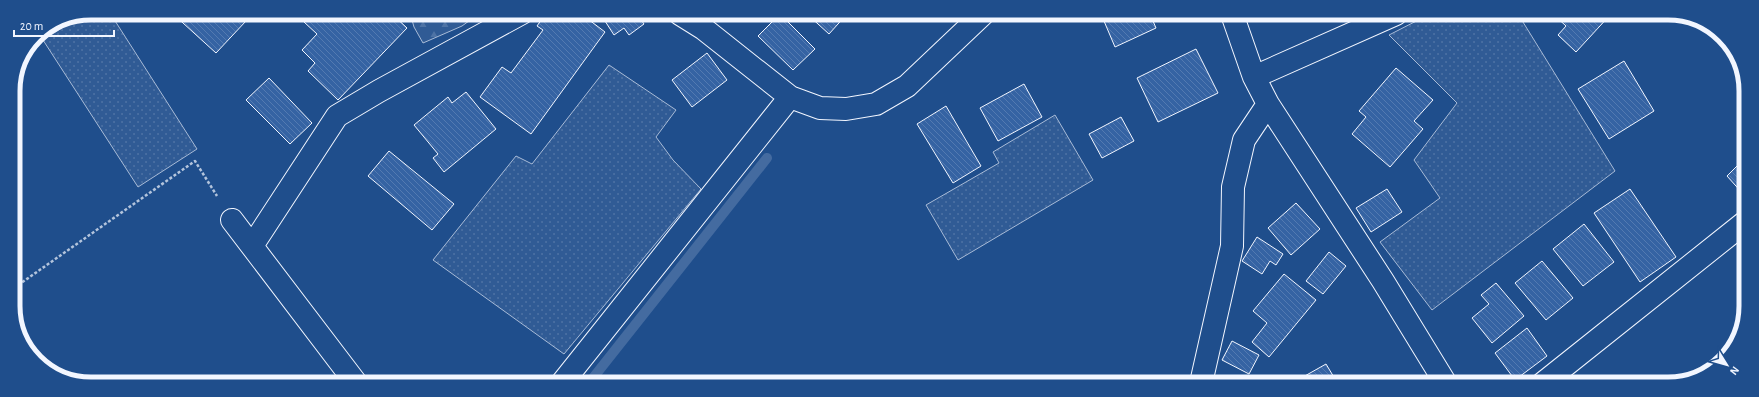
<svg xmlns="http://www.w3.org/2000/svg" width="1759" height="397" viewBox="0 0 1759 397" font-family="'Alegreya Sans',sans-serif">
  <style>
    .grass { fill: url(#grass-dots); stroke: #a8bbd7 }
    .forest { fill: url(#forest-firs); stroke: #a8bbd7 }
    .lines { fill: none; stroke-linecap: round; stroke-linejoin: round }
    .stream { stroke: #446ba0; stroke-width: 10 }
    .building { fill: url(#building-back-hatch); stroke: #f2f6ff }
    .minor-casing { stroke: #f2f6ff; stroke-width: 24 }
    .path { stroke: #b3c4dc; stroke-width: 2.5; stroke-dasharray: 3 2; stroke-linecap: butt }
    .minor { stroke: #1f4e8c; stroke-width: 22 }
    .rim { fill: none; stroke: #f2f6ff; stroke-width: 5 }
  </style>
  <defs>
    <pattern id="grass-dots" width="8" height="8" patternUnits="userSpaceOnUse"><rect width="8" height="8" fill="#305b95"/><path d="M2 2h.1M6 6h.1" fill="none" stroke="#4e73a5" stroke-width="1.8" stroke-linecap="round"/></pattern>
    <pattern id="forest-firs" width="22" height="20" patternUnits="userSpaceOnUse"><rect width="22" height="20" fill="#305b95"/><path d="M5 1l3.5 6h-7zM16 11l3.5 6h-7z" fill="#4e73a5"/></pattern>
    <pattern id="building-back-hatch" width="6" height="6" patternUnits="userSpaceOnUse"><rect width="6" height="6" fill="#3563a3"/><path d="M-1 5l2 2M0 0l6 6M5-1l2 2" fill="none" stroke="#537ab1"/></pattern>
  </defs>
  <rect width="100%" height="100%" fill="#1f4e8c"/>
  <path class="grass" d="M91 13H110L197 149 138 187 43 40 82 15Z
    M1430 14H1518L1615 171 1432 310 1380 242 1440 198 1414 160 1457 103 1389 35Z
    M609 65 676 110 656 137 673 160 701 189 564 354 433 260 516 156 532 164Z
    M1055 115 1093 180 958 260 926 205 999 163 993 152Z"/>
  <path class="forest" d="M410 13H480L462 26 423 43 414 27Z"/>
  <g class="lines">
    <path class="stream" d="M589 383 767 158"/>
  </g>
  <path class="building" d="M172 13H237L246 21 216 53Z
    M312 13H391L407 28 338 100 308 71 315 63 302 50 317 34 304 22Z
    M546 13 554 18 557 13H580L605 32 531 134 480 97 502 67 511 73 543 30 537 26Z
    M616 13H624L626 17 630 13 637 14 644 24 629 35 624 28 614 35 605 21Z
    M780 14 815 49 793 70 758 36Z
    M807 14H847L829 34Z
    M1101 14H1150L1156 28 1115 47Z
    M1553 14H1611L1576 52 1558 35 1566 26Z
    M1196 49 1218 93 1158 122 1137 78Z
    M707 53 727 80 692 107 672 80Z
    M1624 61 1654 111 1609 139 1578 89Z
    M1396 68 1433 100 1414 121 1423 129 1390 167 1352 134 1366 117 1359 111Z
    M269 78 312 123 290 144 246 100Z
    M1024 84 1042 117 998 141 980 108Z
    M466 92 496 129 444 172 433 158 438 154 414 125 448 97 452 103Z
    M946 106 981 166 953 183 917 124Z
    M1121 117 1134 141 1102 158 1089 134Z
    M389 151 454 204 432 230 368 176Z
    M1744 159V195L1727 176Z
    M1387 189 1402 212 1371 232 1356 208Z
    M1630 189 1676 257 1640 282 1594 213Z
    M1296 203 1320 229 1291 255 1268 228Z
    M1584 224 1614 262 1583 286 1553 249Z
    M1257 237 1283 254 1276 265 1270 261 1262 274 1242 261Z
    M1329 252 1346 266 1323 294 1306 281Z
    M1542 261 1573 298 1546 320 1515 283Z
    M1284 274 1316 300 1269 357 1252 342 1267 323 1253 311Z
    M1496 283 1524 316 1492 343 1472 318 1489 304 1481 295Z
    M1527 328 1547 356 1515 380 1495 353Z
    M1232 341 1259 355 1249 374 1222 360Z
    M1326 364 1338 384H1307L1303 377Z"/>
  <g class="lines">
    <g class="minor-casing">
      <path id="minor" d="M680 14 704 29 790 97 820 108 846 109 876 104 907 86 983 14
        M1232 14 1254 77 1268 104 1383 281 1446 384
        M1254 77 1396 14
        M232 220 356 383
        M252 246 337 116 379 91 522 13
        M562 383 790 97
        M1201 383 1232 246 1233 187 1244 140 1268 104
        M1542 384 1744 223"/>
    </g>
    <path class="path" d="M14 288 195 161 217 196"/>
    <use href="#minor" class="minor"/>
  </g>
  <path d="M0 0H1759V397H0ZM91 20H1668A71 71 0 0 1 1739 91V306A71 71 0 0 1 1668 377H91A71 71 0 0 1 20 306V91A71 71 0 0 1 91 20Z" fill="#1f4e8c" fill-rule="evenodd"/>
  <path class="rim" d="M91 20H1668A71 71 0 0 1 1739 91V306A71 71 0 0 1 1668 377H91A71 71 0 0 1 20 306V91A71 71 0 0 1 91 20Z"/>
  <g transform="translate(1727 365) rotate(127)" stroke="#1f4e8c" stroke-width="3" paint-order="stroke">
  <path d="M0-3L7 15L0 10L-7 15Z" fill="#f2f6ff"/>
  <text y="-6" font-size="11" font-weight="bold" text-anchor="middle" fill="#f2f6ff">N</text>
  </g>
  <path d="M14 30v6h100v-6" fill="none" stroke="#f2f6ff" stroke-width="2"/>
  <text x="20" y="30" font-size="12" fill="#f2f6ff" stroke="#1f4e8c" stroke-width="3" paint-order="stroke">20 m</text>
</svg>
